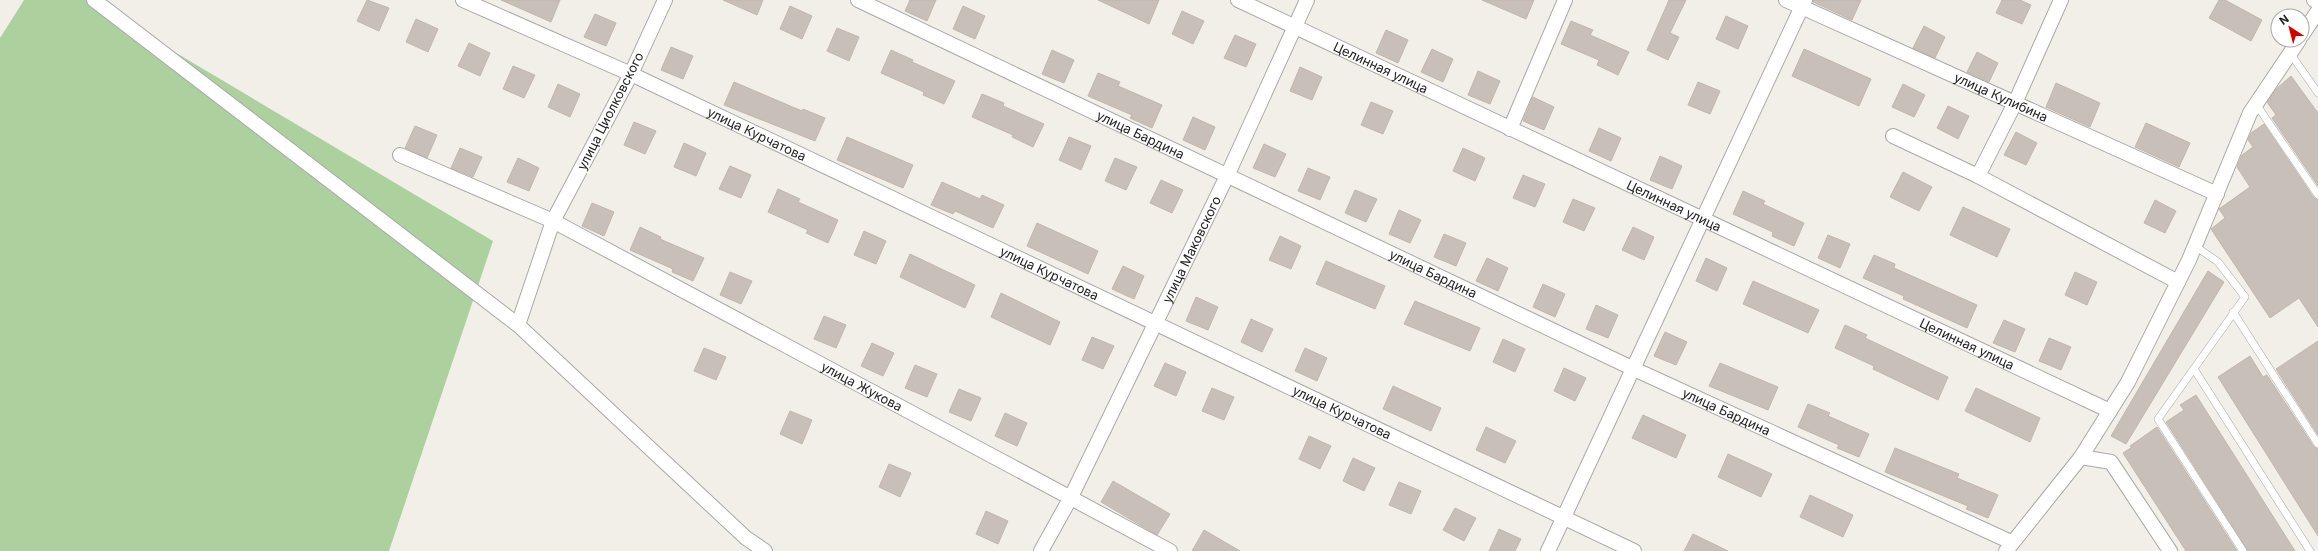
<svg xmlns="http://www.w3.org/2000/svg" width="2318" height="551" viewBox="0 0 2318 551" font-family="Inter,sans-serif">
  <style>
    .forest { fill: #add19e }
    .building { fill: #c7bfb8; stroke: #c4b6ab }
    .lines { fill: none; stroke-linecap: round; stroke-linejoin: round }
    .service-casing { stroke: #a9a9a9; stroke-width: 8 }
    .minor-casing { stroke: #a9a9a9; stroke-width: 16 }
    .service { stroke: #fff; stroke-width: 7 }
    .minor { stroke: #fff; stroke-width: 14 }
    .labels { text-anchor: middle; stroke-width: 3.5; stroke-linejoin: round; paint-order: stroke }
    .street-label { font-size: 13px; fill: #222; stroke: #fff }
  </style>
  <rect width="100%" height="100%" fill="#f2efe9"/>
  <path class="forest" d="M24 0H87L493 241 389 551H0V38Z"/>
  <path class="building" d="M367 0 389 8 379 31 357 21Z
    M501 0H560L551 22Z
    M723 0H763L757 15Z
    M910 0H936L927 21 905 11Z
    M1098 0H1159L1149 24Z
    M1482 0H1534L1526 19Z
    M1669 0H1686L1670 33 1679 37 1668 60 1647 50Z
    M1813 0H1861L1852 20 1813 2Z
    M2002 0H2020L2031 5 2022 24 1996 13Z
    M2219 0H2225L2262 20 2251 41 2209 18Z
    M790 6 812 16 802 39 780 29Z
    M963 6 985 16 975 39 953 29Z
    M1182 11 1204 21 1193 44 1172 34Z
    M595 14 616 23 606 46 584 37Z
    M1726 16 1748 26 1738 49 1716 39Z
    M416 19 438 29 428 52 406 42Z
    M1571 21 1593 30 1590 35 1629 52 1618 75 1597 65 1599 60 1561 44Z
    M1924 26 1945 37 1935 58 1913 48Z
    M837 28 859 37 849 61 827 51Z
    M1386 30 1408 40 1398 63 1376 53Z
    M1235 35 1256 44 1246 67 1224 58Z
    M469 43 490 53 480 76 458 66Z
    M671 47 693 56 683 79 661 70Z
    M1432 49 1453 59 1443 82 1421 72Z
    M1804 49 1871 79 1859 106 1792 76Z
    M891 50 913 60 912 62 955 81 944 104 923 95 924 92 881 73Z
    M1052 50 1074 60 1064 83 1042 74Z
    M1977 52 1998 63 1989 82 1967 72Z
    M513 66 535 75 524 98 503 89Z
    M1300 67 1322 77 1312 100 1290 91Z
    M1478 71 1500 81 1490 104 1468 95Z
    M1098 73 1120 82 1118 86 1162 105 1152 128 1130 118 1132 115 1088 96Z
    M2291 76 2318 113V186L2272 118 2276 115 2267 102 2275 90Z
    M734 82 802 111 803 109 825 118 815 141 724 105Z
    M1698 82 1720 91 1710 114 1688 105Z
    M2056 83 2100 103 2090 127 2046 107Z
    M558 84 580 94 570 117 548 107Z
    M1903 84 1925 95 1914 117 1892 107Z
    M982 94 1004 103 1003 106 1044 124 1033 147 1012 137 1013 135 972 117Z
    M1533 97 1554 107 1544 130 1523 121Z
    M1371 102 1393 111 1383 134 1361 125Z
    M1948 106 1969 116 1958 139 1937 128Z
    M1193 117 1215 127 1205 150 1183 140Z
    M634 122 656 131 645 154 624 145Z
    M2146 123 2190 143 2179 167 2135 147Z
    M2264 124 2314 198 2318 200V327L2299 298 2270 318 2211 229 2225 218 2219 209 2250 187 2237 167 2242 155 2253 147 2248 140 2251 133Z
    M415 126 437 135 427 158 405 148Z
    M1599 128 1621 138 1611 161 1589 151Z
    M2016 132 2037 143 2026 165 2004 155Z
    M847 137 913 165 903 188 837 160Z
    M1069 137 1091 146 1081 170 1059 160Z
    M684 143 706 153 696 176 674 167Z
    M1264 144 1286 154 1275 177 1253 168Z
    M460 148 482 157 473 177 451 168Z
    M1463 148 1485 158 1475 181 1453 171Z
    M1660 156 1682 166 1672 189 1650 180Z
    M518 158 539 168 529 191 507 182Z
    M1115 158 1137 167 1126 190 1105 181Z
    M730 166 751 175 741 198 719 189Z
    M1308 168 1330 177 1320 200 1298 191Z
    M1903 172 1932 187 1919 211 1890 197Z
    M1523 175 1545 184 1535 207 1513 198Z
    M1161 180 1183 190 1172 213 1150 203Z
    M942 182 980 199 982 195 1004 205 993 228 955 211 953 214 931 205Z
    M778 189 800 199 798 202 838 220 828 243 806 233 808 230 768 212Z
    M1355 190 1377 199 1366 222 1345 213Z
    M1743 191 1765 201 1763 204 1804 223 1794 246 1772 236 1773 232 1733 214Z
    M1573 199 1595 208 1584 231 1563 222Z
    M2155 200 2176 211 2165 233 2144 223Z
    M592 203 614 212 604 236 582 226Z
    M1963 207 2010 229 1997 257 1950 235Z
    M1399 210 1421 220 1410 243 1389 234Z
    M1037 223 1098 251 1088 274 1027 246Z
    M640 227 661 237 660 239 704 258 693 281 672 272 673 269 630 250Z
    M1633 227 1654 237 1644 260 1622 250Z
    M864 231 886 241 876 264 854 255Z
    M1444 234 1466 243 1456 266 1434 257Z
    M1828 235 1850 244 1840 268 1818 258Z
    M1280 236 1301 246 1291 269 1269 260Z
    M910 254 975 285 965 308 900 277Z
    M1874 255 1895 264 1894 268 1977 305 1967 328 1903 299 1904 296 1863 278Z
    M1487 258 1508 268 1498 291 1476 281Z
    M1706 258 1727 268 1717 291 1696 281Z
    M1326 261 1385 286 1375 309 1316 284Z
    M1123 266 1144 276 1134 299 1112 289Z
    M2208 271 2224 282 2126 444 2111 436Z
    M730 272 752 281 741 304 720 295Z
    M2075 272 2097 282 2087 305 2065 295Z
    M1753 281 1819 310 1808 333 1743 304Z
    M1543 284 1565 294 1555 317 1533 307Z
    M1001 293 1060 322 1050 345 991 317Z
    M1196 297 1218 307 1208 330 1186 321Z
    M1415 301 1480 328 1470 351 1404 324Z
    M1596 305 1618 315 1608 338 1586 329Z
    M824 316 846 325 836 348 814 339Z
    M1251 319 1273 329 1262 352 1241 342Z
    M2004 320 2025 329 2015 352 1993 343Z
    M1845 325 1867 335 1865 338 1948 377 1938 400 1873 369 1874 366 1835 348Z
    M1665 332 1687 342 1676 365 1654 356Z
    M1092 337 1114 346 1103 369 1082 360Z
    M2049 338 2071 347 2061 370 2039 361Z
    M1503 339 1525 349 1515 372 1493 362Z
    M2318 341V435L2276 369Z
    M872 343 894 353 883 376 861 366Z
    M704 348 726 357 716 380 694 371Z
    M1305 348 1327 358 1317 381 1295 371Z
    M2250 356 2263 377 2267 375 2314 447 2318 449V536L2218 377Z
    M1165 363 1186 372 1176 396 1154 386Z
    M1720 363 1778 387 1768 410 1709 386Z
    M915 365 937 374 927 397 905 388Z
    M1564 368 1586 378 1575 401 1554 391Z
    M1393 386 1441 408 1431 431 1383 409Z
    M1212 388 1234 397 1224 420 1202 411Z
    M1976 388 2040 418 2030 442 1965 411Z
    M959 389 981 398 971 421 949 412Z
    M2196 395 2295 551H2248L2166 422 2184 410 2180 405Z
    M1808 404 1830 413 1828 416 1869 434 1859 457 1837 448 1839 445 1798 427Z
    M790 411 812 420 802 444 780 434Z
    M1005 413 1027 423 1017 446 995 436Z
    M1643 415 1686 435 1676 458 1632 438Z
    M1486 427 1516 441 1505 463 1476 450Z
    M2157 427 2237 551H2186L2123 453 2132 447 2130 446Z
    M1309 436 1331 446 1320 469 1299 459Z
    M1895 448 1959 474 1957 478 1998 495 1988 518 1966 509 1968 506 1885 472Z
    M1728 454 1772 474 1761 497 1718 477Z
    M1353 458 1375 468 1364 491 1343 481Z
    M889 464 911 473 900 497 879 487Z
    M1113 481 1170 514 1157 535 1101 502Z
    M1399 482 1421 491 1411 514 1389 505Z
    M1810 495 1853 515 1843 537 1800 517Z
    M1455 508 1476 518 1464 541 1443 530Z
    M986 511 1008 521 998 544 976 534Z
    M1499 529 1521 539 1515 551H1489Z
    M1204 530 1240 551H1192Z
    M1693 534 1728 551H1684Z"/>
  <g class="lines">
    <g class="service-casing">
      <path id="service" d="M2290 53 2318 93
        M2256 104 2318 195
        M2195 246 2218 262 2245 297 2158 419 2243 551
        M2233 312 2318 444
        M2194 369 2310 551"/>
    </g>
    <g class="minor-casing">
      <g id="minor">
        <path d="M94 0 518 325"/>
        <path id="s1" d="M463 0 631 74 1634 551"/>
        <path d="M665 0 631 74 553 221 518 325 746 538 765 551"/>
        <path id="s2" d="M858 0 1634 369 2011 542"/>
        <path id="s3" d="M1238 0 2110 411"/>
        <path id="s4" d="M1786 0 2217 194"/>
        <path d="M2061 0 2015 103 1978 176 2178 282"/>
        <path d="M2314 0 2318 2"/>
        <path d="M2302 35 2318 11"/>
        <path d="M1510 129 1565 0"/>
        <path d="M1893 136 1978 176"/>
        <path id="s5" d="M400 155 553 221 1170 551"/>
        <path d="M2081 457 2111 462 2170 551"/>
        <path id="s6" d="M1041 551 1071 497 1227 176 1307 0"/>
        <path d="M1548 551 1805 0"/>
        <path d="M2006 551 2081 457 2128 382 2189 260 2250 113 2299 40"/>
      </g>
    </g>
    <use href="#service" class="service"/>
    <use href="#minor" class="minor"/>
  </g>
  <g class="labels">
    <g class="street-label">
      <text dy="5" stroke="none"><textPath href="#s3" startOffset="158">Целинная улица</textPath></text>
      <text dy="5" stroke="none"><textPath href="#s4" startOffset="236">улица Кулибина</textPath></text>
      <text transform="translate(610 111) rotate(-63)" y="5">улица Циолковского</text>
      <text dy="5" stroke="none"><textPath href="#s1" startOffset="323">улица Курчатова</textPath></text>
      <text dy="5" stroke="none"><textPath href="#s2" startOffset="313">улица Бардина</textPath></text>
      <text dy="5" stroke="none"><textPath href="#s3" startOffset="482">Целинная улица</textPath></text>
      <text dy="5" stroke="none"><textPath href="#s6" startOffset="337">улица Маковского</textPath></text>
      <text dy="5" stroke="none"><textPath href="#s1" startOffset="647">улица Курчатова</textPath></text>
      <text dy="5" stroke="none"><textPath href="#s2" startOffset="637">улица Бардина</textPath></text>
      <text dy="5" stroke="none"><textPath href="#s3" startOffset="806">Целинная улица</textPath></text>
      <text dy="5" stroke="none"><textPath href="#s5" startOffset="517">улица Жукова</textPath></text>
      <text dy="5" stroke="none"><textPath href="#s1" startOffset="971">улица Курчатова</textPath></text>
      <text dy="5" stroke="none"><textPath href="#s2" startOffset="961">улица Бардина</textPath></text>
    </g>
  </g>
  <g transform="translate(2290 28) rotate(324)"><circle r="19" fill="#ffffff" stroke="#a7a7a7"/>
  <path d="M0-3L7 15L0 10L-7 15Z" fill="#d40000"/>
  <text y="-6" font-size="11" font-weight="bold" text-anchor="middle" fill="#222222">N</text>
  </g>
</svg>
